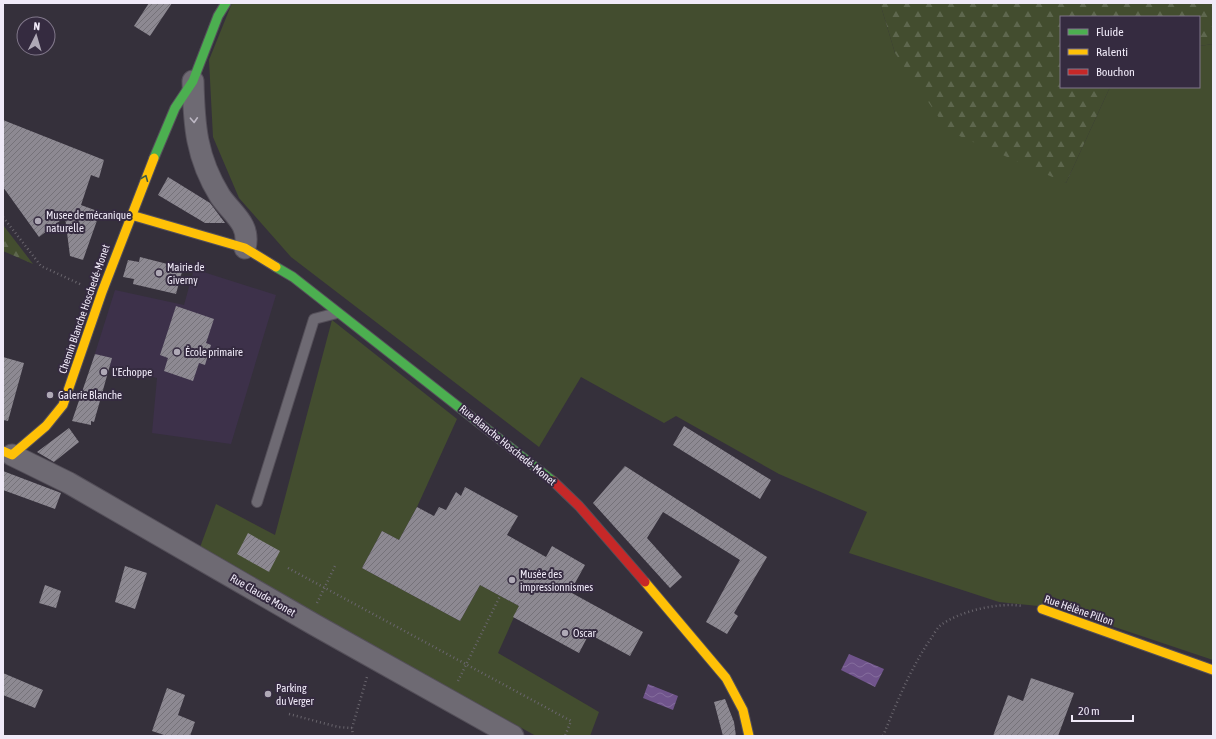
<svg xmlns="http://www.w3.org/2000/svg" width="1216" height="739" viewBox="0 0 1216 739" font-family="'Asap Condensed',sans-serif">
  <style>
    .built { fill: #3d314a }
    .green { fill: #434d2f }
    .forest { fill: url(#forest-firs) }
    .water { fill: url(#water-waves) }
    .building { fill: url(#building-hatch) }
    .lines { fill: none; stroke-linecap: round; stroke-linejoin: round }
    .lane-casing { stroke: #544f59; stroke-width: 12 }
    .street-casing { stroke: #544f59; stroke-width: 23 }
    .fast-casing { stroke: #544f59; stroke-width: 11 }
    .slow-casing { stroke: #544f59; stroke-width: 11 }
    .jam-casing { stroke: #544f59; stroke-width: 11 }
    .path { stroke: #6a666e; stroke-width: 2.5; stroke-dasharray: 1 3; stroke-linecap: butt }
    .lane { stroke: #6e6a73; stroke-width: 10 }
    .street { stroke: #6e6a73; stroke-width: 21 }
    .fast { stroke: #4caf50; stroke-width: 9 }
    .slow { stroke: #ffc107; stroke-width: 9 }
    .jam { stroke: #c62828; stroke-width: 9 }
    .oneway { stroke: #bcb7c3 }
    .oneway2 { stroke: #3d5946 }
    .poi-dot { fill: #afa9b6; stroke: #352b40; stroke-width: 1.5 }
    .labels { text-anchor: middle; stroke-width: 4; stroke-linejoin: round; paint-order: stroke }
    .poi-label { font-size: 11px; fill: #f0eaf8; stroke: #352b40; text-anchor: start }
    .street-label { font-size: 11px; fill: #f0eaf8; stroke: #352b40 }
  </style>
  <defs>
    <pattern id="forest-firs" width="22" height="20" patternUnits="userSpaceOnUse"><rect width="22" height="20" fill="#434d2f"/><path d="M5 1l3.5 6h-7zM16 11l3.5 6h-7z" fill="#5e674e"/></pattern>
    <pattern id="water-waves" width="16" height="10" patternUnits="userSpaceOnUse"><rect width="16" height="10" fill="#70548c"/><path d="M0 5q4-4 8 0t8 0" fill="none" stroke="#856d9d"/></pattern>
    <pattern id="building-hatch" width="6" height="6" patternUnits="userSpaceOnUse"><rect width="6" height="6" fill="#8d8992"/><path d="M-1 1l2-2M0 6l6-6M5 7l2-2" fill="none" stroke="#757279"/></pattern>
  </defs>
  <rect width="100%" height="100%" fill="#35303b"/>
  <path class="built" d="M194 269 276 295 231 444 152 433 157 378 92 363 115 290 184 305Z"/>
  <path class="green" d="M232 3H880L895 53 1066 183 1110 87H1199V46L1213 44V660L1058 608 999 602 849 553 867 512 779 474 676 416 664 423 581 377 539 447 291 257 239 198 213 137 209 60Z
    M332 320 457 419 417 507 399 540 382 531 362 568 460 621 480 585 519 606 498 653 599 712 590 736H536L199 550 216 504 275 535Z"/>
  <path class="forest" d="M880 3H1213V44L1199 46V17H1061V87H1110L1066 183 948 131 895 53Z
    M3 225 33 264 3 251Z"/>
  <path class="water" d="M849 654 884 669 875 687 841 670Z
    M648 684 678 696 673 710 643 698Z"/>
  <path class="building" d="M149 3H172L150 36 134 26Z
    M3 120 104 160 99 178 91 175 81 205 100 212 83 260 70 256 65 217 39 237 3 187Z
    M168 177 210 203 225 223H205L158 195Z
    M140 257 183 268 176 294 133 284 134 279 123 277 128 260 139 262Z
    M176 306 214 319 206 343 211 345 205 365 199 363 193 381 164 371 168 358 160 355Z
    M95 354 112 358 94 422 91 421V425L72 421Z
    M3 357 24 363 8 421 3 420Z
    M684 426 771 480 760 499 673 445Z
    M69 428 79 442 54 462 37 452Z
    M625 466 767 557 734 613 738 616 727 634 706 622 740 560 663 512 647 538 682 577 670 588 593 503Z
    M3 471 61 493 55 509 3 490Z
    M465 487 518 516 507 535 546 557 552 546 585 565 570 592 643 632 630 656 589 634 579 653 513 617 519 606 480 585 460 621 362 568 382 531 399 540 417 507 434 516 439 507 446 510 456 492 461 496Z
    M248 533 280 551 269 572 237 554Z
    M125 566 147 573 135 609 115 602Z
    M45 585 61 591 56 608 39 603Z
    M3 673 43 690 35 708 3 695Z
    M1031 678 1074 693 1058 736H993L1008 695 1023 701Z
    M167 688 185 695 178 715 195 722 190 736H167L152 731Z
    M725 699 734 722 736 736H723L714 702Z"/>
  <g class="lines">
    <g class="lane-casing">
      <path id="lane" d="M257 502 314 319 337 313"/>
    </g>
    <g class="street-casing">
      <path id="street" d="M193 81C194 125 196 157 220 196 232 214 251 224 245 248
        M12 455 69 483 315 625 513 736"/>
    </g>
    <g class="fast-casing">
      <path id="fast" d="M154 158 175 108 193 81 218 16 226 3
        M276 267 293 277 553 481"/>
    </g>
    <g class="slow-casing">
      <path id="slow" d="M131 215 245 248 276 267
        M3 451 12 455 46 426 63 405 102 292 154 158
        M645 582 726 678 743 710 749 736
        M1042 609 1213 670"/>
    </g>
    <g class="jam-casing">
      <path id="jam" d="M553 481 579 506 645 582"/>
    </g>
    <path class="path" d="M3 217 41 266 82 285
      M288 568 571 721 565 736
      M317 603 335 566
      M458 681 500 596
      M289 714 338 727 352 728
      M353 736 352 728 367 677
      M883 736C897 702 911 667 932 637 934 634 937 628 941 625 960 611 999 602 1023 606"/>
    <use href="#lane" class="lane"/>
    <use href="#street" class="street"/>
    <use href="#fast" class="fast"/>
    <use href="#slow" class="slow"/>
    <use href="#jam" class="jam"/>
  </g>
  <defs><path id="oneway-chevron" d="M-2-3.5L2.5 0L-2 3.5" fill="none" stroke-width="1.6" stroke-linecap="round" stroke-linejoin="round"/></defs>
  <use class="oneway" href="#oneway-chevron" transform="translate(194 120) rotate(87)"/>
  <use class="oneway2" href="#oneway-chevron" transform="translate(145 178) rotate(-68)"/>
  <g class="poi-dot">
    <circle cx="38" cy="221" r="4"/>
    <circle cx="159" cy="273" r="4"/>
    <circle cx="177" cy="352" r="4"/>
    <circle cx="104" cy="372" r="4"/>
    <circle cx="50" cy="395" r="4"/>
    <circle cx="512" cy="580" r="4"/>
    <circle cx="565" cy="633" r="4"/>
    <circle cx="268" cy="694" r="4"/>
  </g>
  <g class="labels">
    <g class="poi-label">
      <text x="46" y="219">Musee de mécanique<tspan x="46" dy="13">naturelle</tspan></text>
      <text x="167" y="271">Mairie de<tspan x="167" dy="13">Giverny</tspan></text>
      <text x="185" y="356">École primaire</text>
      <text x="112" y="376">L'Echoppe</text>
      <text x="58" y="399">Galerie Blanche</text>
      <text x="520" y="578">Musée des<tspan x="520" dy="13">impressionnismes</tspan></text>
      <text x="573" y="637">Oscar</text>
      <text x="276" y="692">Parking<tspan x="276" dy="13">du Verger</tspan></text>
    </g>
    <g class="street-label">
      <text transform="translate(84 309) rotate(-71)" y="4">Chemin Blanche Hoschedé-Monet</text>
      <text transform="translate(508 445) rotate(39)" y="4">Rue Blanche Hoschedé-Monet</text>
      <text transform="translate(263 595) rotate(30)" y="4">Rue Claude Monet</text>
      <text transform="translate(1079 610) rotate(19)" y="4">Rue Hélène Pillon</text>
    </g>
  </g>
  <rect width="1216" height="739" fill="none" stroke="#f0eaf8" stroke-width="8"/>
  <rect x="1060" y="16" width="140" height="72" fill="#352b40" stroke="#80778a"/>
  <rect x="1068" y="29" width="20" height="6" fill="#4caf50" stroke="#80778a"/>
  <text x="1096" y="36" font-size="12" fill="#f0eaf8">Fluide</text>
  <rect x="1068" y="49" width="20" height="6" fill="#ffc107" stroke="#80778a"/>
  <text x="1096" y="56" font-size="12" fill="#f0eaf8">Ralenti</text>
  <rect x="1068" y="69" width="20" height="6" fill="#c62828" stroke="#80778a"/>
  <text x="1096" y="76" font-size="12" fill="#f0eaf8">Bouchon</text>
  <g transform="translate(36 36) rotate(5)"><circle r="19" fill="#352b40" stroke="#80778a"/>
  <path d="M0-3L7 15L0 10L-7 15Z" fill="#afa9b6"/>
  <text y="-6" font-size="11" font-weight="bold" text-anchor="middle" fill="#f0eaf8">N</text>
  </g>
  <path d="M1072 715v6h61v-6" fill="none" stroke="#f0eaf8" stroke-width="2"/>
  <text x="1078" y="715" font-size="12" fill="#f0eaf8" stroke="#352b40" stroke-width="3" paint-order="stroke">20 m</text>
</svg>
